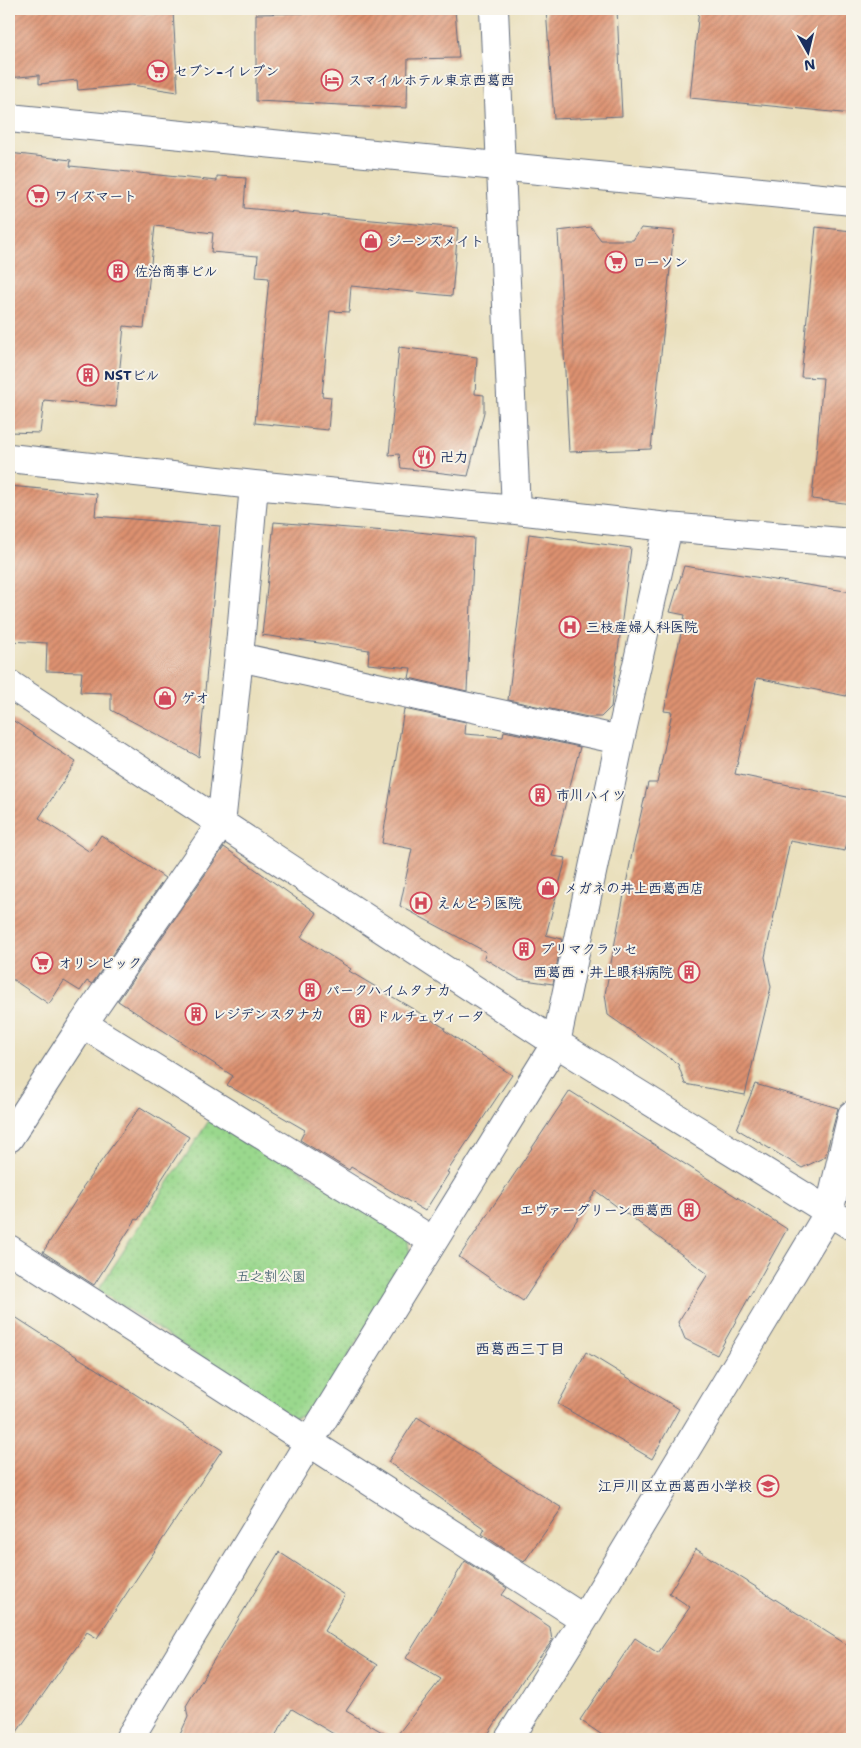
<svg xmlns="http://www.w3.org/2000/svg" width="861" height="1748" viewBox="0 0 861 1748" font-family="'Shantell Sans','Klee One',sans-serif">
  <style>
    .grass { fill: url(#grass-dots); stroke: #5a8476 }
    .building { fill: url(#building-hatch) }
    .lines { fill: none; stroke-linecap: round; stroke-linejoin: round }
    .minor-casing { stroke: #636d7f; stroke-width: 30 }
    .minor { stroke: #fff; stroke-width: 28 }
    .labels { text-anchor: middle; stroke-width: 4; stroke-linejoin: round; paint-order: stroke }
    .poi-label { font-size: 14px; font-weight: bold; fill: #1b2f5e; stroke: #f7f3e8; text-anchor: start }
    .park-label { font-size: 14px; fill: #3b596a; stroke: #f7f3e8 }
    .neighbourhood-label { font-size: 15px; font-weight: bold; fill: #1b2f5e; stroke: #f7f3e8 }
  </style>
  <defs>
    <pattern id="grass-dots" width="8" height="8" patternUnits="userSpaceOnUse" patternTransform="scale(1.25)"><rect width="8" height="8" fill="#9ad88d"/><path d="M2 2h.1M6 6h.1" fill="none" stroke="#84ba7c" stroke-width="1.8" stroke-linecap="round"/></pattern>
    <pattern id="building-hatch" width="6" height="6" patternUnits="userSpaceOnUse" patternTransform="scale(1.25)"><rect width="6" height="6" fill="#dd9170"/><path d="M-1 1l2-2M0 6l6-6M5 7l2-2" fill="none" stroke="#b2775f"/></pattern>
  </defs>
  <rect width="100%" height="100%" fill="#f7f3e8"/>
  <filter id="ink" filterUnits="userSpaceOnUse"><feTurbulence type="fractalNoise" baseFrequency=".02" numOctaves="2"/><feDisplacementMap in="SourceGraphic" scale="10" xChannelSelector="R" yChannelSelector="G"/><feConvolveMatrix kernelMatrix="1 2 1 2 8 2 1 2 1" color-interpolation-filters="sRGB"/></filter>
  <filter id="wash" filterUnits="userSpaceOnUse"><feTurbulence type="fractalNoise" baseFrequency=".0096" numOctaves="4" result="noise"/><feDisplacementMap in="SourceGraphic" scale="20" xChannelSelector="R" yChannelSelector="G"/><feGaussianBlur stdDeviation="1.12" result="paint"/><feColorMatrix in="noise" values="0 0 0 0 0 0 0 0 0 0 0 0 0 0 0 0 0 1.4 0 .05"/><feComposite in="paint" operator="in"/></filter>
  <g filter="url(#wash)">
    <rect width="100%" height="100%" fill="#eae0bd"/>
    <path class="grass" d="M212 1116 407 1235 410 1254 313 1414 294 1418 98 1290Z"/>
    <g id="blocks">
      <path class="building" d="M9 9H145V14L173 12 178 92 132 85 78 90 77 80 39 84V75L9 78Z
        M546 9H617L622 116 554 119Z
        M699 9H852V114L690 98Z
        M455 10 459 58 408 59 407 108 256 101V14Z
        M9 153 71 160 70 166 217 181V176L246 178 244 208 458 228 452 296 351 286 349 312 330 311 322 396 331 397 328 430 255 423 269 278 256 277 258 256 211 252 213 233 155 226 144 328 124 326 116 407 44 400 40 433 9 432Z
        M591 227 601 240H633L641 228 674 231 651 449 569 452 558 231Z
        M816 227 852 231V504L812 499 823 378 801 377Z
        M399 347 477 357 475 394 484 395V412L468 476 401 468 399 454 389 455Z
        M9 486 97 494 95 516 220 526 199 757 111 710V693L80 692 82 672 46 671 47 643 9 641Z
        M274 522 398 532 399 530 474 538 467 691 409 678 411 668 368 664 369 650 262 635Z
        M529 534 631 548 611 707 601 717H588L508 700Z
        M684 566 852 592V668L846 696 757 678 735 774 852 798V823L845 851 790 841 765 957 771 987 745 1095 685 1084 678 1064 608 1015 605 994 633 848 648 783H657L672 712 664 711 685 615 670 612Z
        M404 709 466 722 465 734 503 737 504 731 580 747 552 856 566 858 546 935 562 939 553 984 518 979 484 958 486 952 400 906 412 849 382 843Z
        M9 718 76 762 39 818 90 852 101 835 165 878 92 984 87 981 80 991 64 981 49 1004 9 977Z
        M224 847 317 913 301 937 351 969 349 971 445 1028 444 1030 512 1075 447 1172 449 1173 425 1211 351 1167 349 1170 300 1140 305 1130 227 1085 233 1076 118 1001Z
        M755 1084 838 1108 825 1157 802 1168 737 1129Z
        M570 1091 787 1229 717 1355 685 1339 678 1322 708 1274 596 1191 523 1301 459 1257Z
        M140 1107 189 1137 160 1182 161 1183 138 1220 136 1219 94 1285 43 1252 83 1189 82 1188Z
        M9 1313 222 1450 97 1638 87 1632 12 1739H9Z
        M586 1352 679 1409 652 1459 558 1404Z
        M417 1417 562 1508 524 1562 482 1534 485 1529 388 1462Z
        M696 1549 852 1648V1739H608L580 1720 635 1638 658 1653 690 1607 669 1593Z
        M279 1552 345 1595 324 1631 377 1665 346 1711 394 1739 441 1679 406 1658 465 1561 507 1588 502 1595 550 1627 552 1641 524 1678 485 1739H342L292 1709 273 1739H178L188 1717 186 1706Z"/>
    </g>
  </g>
  <g filter="url(#ink)">
    <use href="#blocks" fill-opacity="0" stroke="#636d7f" stroke-width="1"/>
    <g class="lines">
      <g class="minor-casing">
        <path id="minor" d="M494 9 516 510
          M9 118 852 201
          M9 458 254 485 516 510 668 527 852 543
          M239 657 620 740
          M9 684 556 1043 852 1226
          M83 1024 433 1241
          M9 1138 83 1024 221 824 239 657 254 485
          M9 1249 584 1619
          M129 1739 309 1442 556 1043 620 740 668 527
          M509 1739 584 1619 829 1212 852 1115"/>
      </g>
      <use href="#minor" class="minor"/>
    </g>
  </g>
  <defs>
    <g id="supermarket-ring" transform="scale(1.125)"><circle r="9.5" fill="#f7f3e8" stroke="#d1495b" stroke-width="1.5"/><path d="M-6-5.5h2.5l.6 2H6L4.5 2H-2.5L-4.4-4H-6ZM-1.5 3.2a1.3 1.3 0 1 0 .1 0ZM3 3.2a1.3 1.3 0 1 0 .1 0Z" fill="#d1495b"/></g>
    <g id="hotel-ring" transform="scale(1.125)"><circle r="9.5" fill="#f7f3e8" stroke="#d1495b" stroke-width="1.5"/><path d="M-6-4.5h1.5V1H6V5H4.5V3h-9V5H-6ZM-4 0a1.8 1.8 0 1 1 3.6 0ZM.5 0V-2.5h3Q6-2.5 6 0Z" fill="#d1495b"/></g>
    <g id="shop-ring" transform="scale(1.125)"><circle r="9.5" fill="#f7f3e8" stroke="#d1495b" stroke-width="1.5"/><path d="M-5-2.5h2.3a2.7 3.5 0 0 1 5.4 0H5L5.5 6h-11ZM-1.5-2.5h3a1.5 2.3 0 0 0-3 0Z" fill="#d1495b"/></g>
    <g id="building-ring" transform="scale(1.125)"><circle r="9.5" fill="#f7f3e8" stroke="#d1495b" stroke-width="1.5"/><path d="M-4-6H4V6H1V3H-1V6H-4ZM-2.5-4.3h1.7v1.8h-1.7ZM.8-4.3h1.7v1.8H.8ZM-2.5-1h1.7V.8h-1.7ZM.8-1h1.7V.8H.8Z" fill="#d1495b"/></g>
    <g id="restaurant-ring" transform="scale(1.125)"><circle r="9.5" fill="#f7f3e8" stroke="#d1495b" stroke-width="1.5"/><path d="M-5-6h1v4h1v-4h1v4h1v-4h1v5L-1.5 .5V6h-2V.5L-5-1ZM5-6V6H3V1.5H1.5Q1.5-4 5-6Z" fill="#d1495b"/></g>
    <g id="hospital-ring" transform="scale(1.125)"><circle r="9.5" fill="#f7f3e8" stroke="#d1495b" stroke-width="1.5"/><path d="M-5-5h3v3.5h4V-5h3V5h-3V1.5h-4V5h-3Z" fill="#d1495b"/></g>
    <g id="school-ring" transform="scale(1.125)"><circle r="9.5" fill="#f7f3e8" stroke="#d1495b" stroke-width="1.5"/><path d="M0-5L7-2L0 1L-7-2ZM-4 1L0 2.5L4 1V4Q0 6-4 4Z" fill="#d1495b"/></g>
  </defs>
  <g fill-rule="evenodd">
    <use href="#supermarket-ring" x="158" y="71"/>
    <use href="#hotel-ring" x="332" y="80"/>
    <use href="#supermarket-ring" x="38" y="196"/>
    <use href="#shop-ring" x="371" y="241"/>
    <use href="#supermarket-ring" x="616" y="262"/>
    <use href="#building-ring" x="118" y="271"/>
    <use href="#building-ring" x="88" y="375"/>
    <use href="#restaurant-ring" x="424" y="457"/>
    <use href="#hospital-ring" x="570" y="627"/>
    <use href="#shop-ring" x="165" y="698"/>
    <use href="#building-ring" x="540" y="795"/>
    <use href="#shop-ring" x="548" y="888"/>
    <use href="#hospital-ring" x="421" y="903"/>
    <use href="#building-ring" x="524" y="949"/>
    <use href="#supermarket-ring" x="42" y="963"/>
    <use href="#building-ring" x="689" y="972"/>
    <use href="#building-ring" x="310" y="990"/>
    <use href="#building-ring" x="196" y="1014"/>
    <use href="#building-ring" x="360" y="1016"/>
    <use href="#building-ring" x="689" y="1210"/>
    <use href="#school-ring" x="768" y="1486"/>
  </g>
  <g class="labels">
    <g class="poi-label">
      <text x="174" y="76">セブン-イレブン</text>
      <text x="348" y="85">スマイルホテル東京西葛西</text>
      <text x="54" y="201">ワイズマート</text>
      <text x="387" y="246">ジーンズメイト</text>
      <text x="632" y="267">ローソン</text>
      <text x="134" y="276">佐治商事ビル</text>
      <text x="104" y="380">NSTビル</text>
      <text x="440" y="462">卍力</text>
      <text x="586" y="632">三枝産婦人科医院</text>
      <text x="181" y="703">ゲオ</text>
      <text x="556" y="800">市川ハイツ</text>
      <text x="564" y="893">メガネの井上西葛西店</text>
      <text x="437" y="908">えんどう医院</text>
      <text x="540" y="954">プリマクラッセ</text>
      <text x="58" y="968">オリンピック</text>
      <text x="673" y="977" text-anchor="end">西葛西・井上眼科病院</text>
      <text x="326" y="995">パークハイムタナカ</text>
      <text x="212" y="1019">レジデンスタナカ</text>
      <text x="376" y="1021">ドルチェヴィータ</text>
      <text x="673" y="1215" text-anchor="end">エヴァーグリーン西葛西</text>
      <text x="752" y="1491" text-anchor="end">江戸川区立西葛西小学校</text>
    </g>
    <g class="park-label">
      <text x="271" y="1281">五之割公園</text>
    </g>
    <g class="neighbourhood-label">
      <text x="520" y="1354">西葛西三丁目</text>
    </g>
  </g>
  <rect width="861" height="1748" fill="none" stroke="#f7f3e8" stroke-width="30"/>
  <g transform="translate(808 52) rotate(172)" stroke="#f7f3e8" stroke-width="4" paint-order="stroke">
  <path d="M0-4L9 19L0 12L-9 19Z" fill="#1b2f5e"/>
  <text y="-8" font-size="14" font-weight="bold" text-anchor="middle" fill="#1b2f5e">N</text>
  </g>
</svg>
